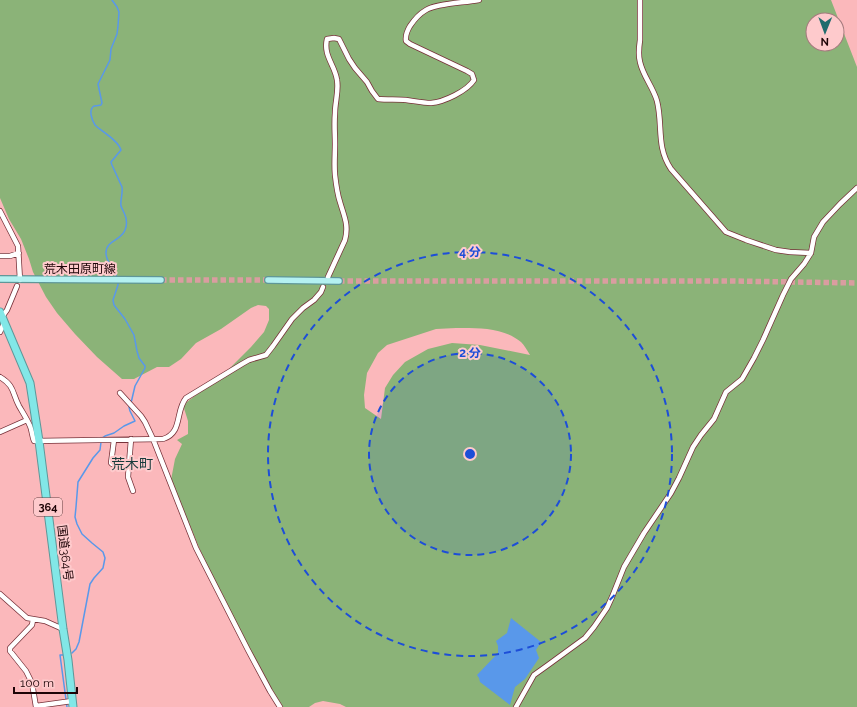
<svg xmlns="http://www.w3.org/2000/svg" width="857" height="707" viewBox="0 0 857 707" font-family="Raleway,'Noto Sans JP',sans-serif">
  <style>
    .green { fill: #8bb378; fill-rule: evenodd }
    .water { fill: #5998ea }
    .lines { fill: none; stroke-linecap: round; stroke-linejoin: round }
    .stream { stroke: #5998ea; stroke-width: 1.5 }
    .major-tunnel { stroke: #da9da0; stroke-width: 5.5; stroke-dasharray: 5.5 3; stroke-linecap: butt }
    .minor-casing { stroke: #773139; stroke-width: 6 }
    .major-casing { stroke: #5f9798; stroke-width: 8 }
    .highway-casing { stroke: #5f9798; stroke-width: 9 }
    .minor { stroke: #fff; stroke-width: 4.5 }
    .major { stroke: #b4f1f1; stroke-width: 5.5 }
    .highway { stroke: #82e7e7; stroke-width: 7 }
    .ring { fill: none; stroke: #1d4ed8; stroke-width: 2; stroke-dasharray: 7 5 }
    .labels { text-anchor: middle; stroke-width: 4; stroke-linejoin: round; paint-order: stroke }
    .shield { fill: #fecacc; stroke: #603f41; stroke-width: 1 }
    .shield-label { font-size: 11px; font-weight: bold; fill: #1d0306 }
    .street-label { font-size: 12px; fill: #1d0306; stroke: #fecacc }
    .quarter-label { font-size: 14px; fill: #183b3b; stroke: #fecacc }
    .centre { fill: #1d4ed8; stroke: #fecacc; stroke-width: 2 }
    .ring-label { font-size: 12px; text-anchor: middle; font-weight: bold; fill: #1d4ed8; stroke: #fecacc; stroke-width: 4; stroke-linejoin: round; paint-order: stroke }
  </style>
  <rect width="100%" height="100%" fill="#fbb8bb"/>
  <path class="green" d="M0 0H831L857 67V707H346L340 704 323 701 315 703 309 707H283L267 682 261 669 255 659 203 557 171 480 175 459 182 444 177 440 188 434V421L183 405 227 371 251 347 264 332 269 320V309L266 306 258 305 251 308 221 329 196 343 181 359 169 367H157L134 379H122L97 357 75 334 57 313 46 297 33 272 29 259 21 239 9 219 0 198ZM813 20H837V44H813ZM456 328C477 328 503 327 521 342 524 345 527 350 530 355L480 345 452 343 428 349 405 362 393 375 385 388 381 419 365 408 364 395 367 373 378 353 387 345 436 329Z"/>
  <path class="water" d="M511 618 541 642 536 650 539 658 525 679 515 687 510 705 480 682 479 678 477 675 498 653V646L496 641 507 633Z"/>
  <g class="lines">
    <path class="stream" d="M112 0 117 7 119 12 118 26 117 34 111 49 110 60 98 84 102 103 101 105C101 105 95 106 94 106 88 110 92 120 95 125 102 132 118 140 121 150L111 162 112 165 122 187C123 194 120 200 121 206 122 209 124 212 125 215 127 219 127 226 125 230 121 241 106 240 106 253 106 263 115 269 117 278
      M102 438 105 436 114 433 124 426 135 421 130 411 129 407 131 403 135 386 145 368V366L139 358 137 351 134 335 125 319 114 305 113 300 118 285V282
      M72 653 76 649 79 642 90 584 94 578 103 568 105 558 103 552 92 543 82 534 77 524 75 517 76 507 78 482 93 458 100 450 101 442
      M63 655H60L67 707"/>
    <path class="major-tunnel" d="M161 280H268
      M339 281H732L857 283"/>
    <g class="minor-casing">
      <path id="minor" d="M640 0C640 13 640 27 640 40 639 47 638 55 640 62 643 76 653 87 657 101 663 125 656 147 671 169L726 232 746 240 776 250 790 252 811 253
        M0 211 18 246 20 280
        M0 256H10L19 253
        M328 277 345 240C349 225 344 216 340 202 337 193 336 184 335 175 334 165 335 154 335 144 335 134 334 124 335 113 335 102 339 91 337 80 335 65 323 56 327 39L334 38 339 39 349 59 355 68 367 82 372 91 378 99C388 100 397 99 406 100 414 101 423 103 431 103 444 102 467 91 474 80L472 74 467 71 410 44 406 41C405 35 407 31 410 26 414 20 419 14 426 10 438 3 464 3 479 0
        M2 317 7 310 17 286
        M0 332 4 323
        M0 377C15 386 12 393 19 406 23 413 27 419 30 426 32 431 32 436 34 441L163 439C183 433 175 411 186 398L242 364 249 360 266 355 273 346 292 319 303 308 314 300 321 292 323 287
        M120 393 141 416 145 422 153 439 196 548 248 650 270 691 280 707
        M0 432 27 420
        M131 439 128 477 133 491
        M114 440 111 463 112 464 129 465
        M0 594 27 618 45 621 63 629
        M33 620 32 625 10 648V651L26 671 32 683 36 707
        M36 706 72 701
        M516 707 534 675 548 665 585 638 594 627 607 608 612 597 624 567 644 533 671 493 679 478 693 447 701 435 714 419 726 392 742 379 754 358 763 340 783 295 791 279 804 264 811 253 814 237 823 222 840 204 857 188"/>
    </g>
    <g class="major-casing">
      <path id="major" d="M0 279 161 280
        M268 280 339 281"/>
    </g>
    <g class="highway-casing">
      <path id="highway" d="M0 312 30 383 39 441 63 629 68 660 73 707"/>
    </g>
    <use href="#minor" class="minor"/>
    <use href="#major" class="major"/>
    <use href="#highway" class="highway"/>
  </g>
  <circle cx="470" cy="454" r="101" fill="#1d4ed8" fill-opacity=".12"/>
  <g class="ring">
    <circle cx="470" cy="454" r="101"/>
    <circle cx="470" cy="454" r="202"/>
  </g>
  <g class="labels">
    <rect class="shield" x="34" y="498" width="28" height="18" rx="3"/>
    <g class="shield-label">
      <text x="48" y="511">364</text>
    </g>
    <g class="street-label">
      <text x="80" y="273">荒木田原町線</text>
      <text transform="translate(65 553) rotate(83)" y="4">国道364号</text>
    </g>
    <g class="quarter-label">
      <text x="132" y="469">荒木町</text>
    </g>
  </g>
  <circle cx="470" cy="454" r="6" class="centre"/>
  <g class="ring-label">
    <text x="470" y="256">4 分</text>
    <text x="470" y="357">2 分</text>
  </g>
  <g transform="translate(825 32) rotate(181)"><circle r="19" fill="#fecacc" stroke="#a47a7d"/>
  <path d="M0-3L7 15L0 10L-7 15Z" fill="#206c6d"/>
  <text y="-6" font-size="11" font-weight="bold" text-anchor="middle" fill="#1d0306">N</text>
  </g>
  <path d="M14 687v6h63v-6" fill="none" stroke="#1d0306" stroke-width="2"/>
  <text x="20" y="687" font-size="12" fill="#1d0306" stroke="#fecacc" stroke-width="3" paint-order="stroke">100 m</text>
</svg>
